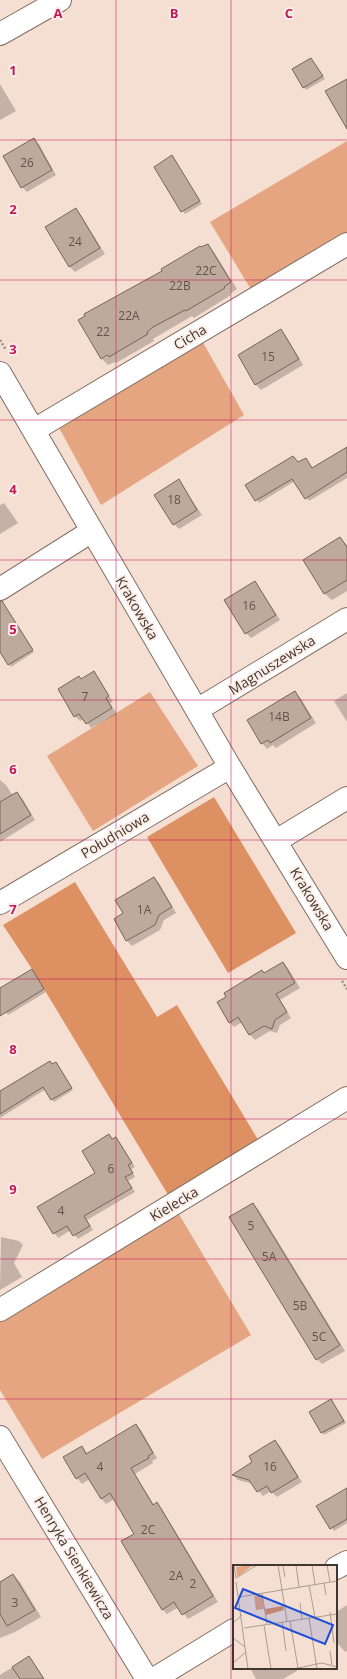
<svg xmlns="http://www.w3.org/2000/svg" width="347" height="1679" viewBox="0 0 347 1679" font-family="'Open Sans',sans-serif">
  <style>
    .green { fill: #e4a580 }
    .forest { fill: #dd9061 }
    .shadow { fill: #0003 }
    .building { fill: #beaa9c; stroke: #766458 }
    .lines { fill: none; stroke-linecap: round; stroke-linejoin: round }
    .minor-casing { stroke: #826e63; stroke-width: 24 }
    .path { stroke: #9b8c83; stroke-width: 2.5; stroke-dasharray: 2 2; stroke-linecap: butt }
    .minor { stroke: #fff; stroke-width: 22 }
    .grid { fill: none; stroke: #c2185b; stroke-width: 1; stroke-opacity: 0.55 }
    .labels { text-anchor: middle; stroke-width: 4; stroke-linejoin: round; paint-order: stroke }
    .number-label { font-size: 12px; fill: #60544c }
    .street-label { font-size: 14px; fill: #403732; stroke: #fceee6 }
    .inset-road { fill: none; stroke: #ad9c92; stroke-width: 1 }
    .view { fill: #1d4ed8; fill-opacity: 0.15; stroke: #1d4ed8; stroke-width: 2 }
    .inset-edge { fill: none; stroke: #403732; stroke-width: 2 }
    .grid-label { font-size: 13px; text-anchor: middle; font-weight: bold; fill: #c2185b; stroke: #fceee6; stroke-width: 4; stroke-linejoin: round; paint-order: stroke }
  </style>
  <rect width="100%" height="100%" fill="#f5dfd2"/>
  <path class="green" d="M347 141V235L252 291 210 222Z
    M201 339 244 415 101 505 57 424Z
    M150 692 198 766 93 831 47 756Z
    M177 1211 251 1335 42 1459 0 1390V1317Z"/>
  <path class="forest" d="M214 797 296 933 228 973 147 837Z
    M75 882 157 1017 177 1005 260 1143 170 1198 32 969 3 925Z"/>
  <path class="shadow" d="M311 59 325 79 306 90 293 69Z
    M0 84 16 111 0 120Z
    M34 139 39 144 56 175 27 192 22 187Z
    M172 156 202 204 185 214 155 167Z
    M76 210 81 215 105 254 75 272 70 267Z
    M207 245 214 252 237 289 230 294 231 295 194 318 192 316 153 339 154 341 116 363 115 362 108 365 102 359 113 354 112 352 102 357V359L79 320 86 317 85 315 164 271 162 269 200 247 201 249Z
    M281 331 286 336 303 365 261 390 256 385 239 356Z
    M347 454V478L309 501 295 481 259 503 247 485 306 459 313 469Z
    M178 481 183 486 202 515 179 529 174 524Z
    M4 503 18 523 0 534V505Z
    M340 538 347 545V591L332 600 325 594Z
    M254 583 259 588 280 620 251 638 246 633Z
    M10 614 34 652 11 667 0 650V620Z
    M93 673 98 678 113 702 110 703 117 714 91 728 84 719 80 721 75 716 59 689 81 680Z
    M294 692 300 697 316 723 276 748 273 745 267 749 262 743 248 720Z
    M347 693V722L334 701Z
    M0 780 6 785 13 796 17 793 22 798 35 820 0 842Z
    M154 878 159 883 176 913 164 920 160 930 132 946 127 941 115 919 125 914Z
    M283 963 288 968 300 988 280 1000 291 1018 280 1025 277 1033 270 1031 255 1040 250 1035 242 1022 234 1027 229 1022Z
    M34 973 46 992 8 1015 0 1003V989Z
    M56 1063 73 1090 54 1102 46 1089 0 1118V1092Z
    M109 1136 113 1139 116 1138 119 1142 135 1167 131 1169 135 1177 128 1181 135 1192 87 1220 93 1230 78 1239 71 1230 58 1238 38 1207 96 1173Z
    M253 1204 258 1209 345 1351 322 1364 317 1359Z
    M1 1237 19 1241 23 1245 14 1263 22 1277 0 1290Z
    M331 1400 346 1423 324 1435 311 1412Z
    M136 1425 141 1430 157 1458 152 1461 153 1463 135 1474 154 1505 157 1504 162 1509 218 1602 188 1619 179 1607 167 1614 162 1609 135 1534 115 1499 106 1504 101 1498 90 1479 82 1484 77 1478 65 1458 82 1447 88 1454Z
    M275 1441 280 1446 302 1482 277 1497 271 1491 263 1496 253 1484 238 1480 234 1476 254 1462Z
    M318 1507 347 1510V1523L334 1531Z
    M13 1575 20 1582 41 1617 15 1632 0 1638V1583Z
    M347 1605V1651L345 1652 338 1644 336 1645V1612Z
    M29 1657 44 1679H0V1675Z
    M250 1668H295L297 1671 283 1679H256Z"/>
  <path class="building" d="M311 58 323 76 303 88 292 69Z
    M347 79V129L325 91Z
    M34 138 52 170 21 188 3 156Z
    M172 155 200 201 181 212 154 167Z
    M76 208 100 248 69 267 45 227Z
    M208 244 231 282 224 287 225 288 186 311 185 310 153 327 147 332 148 334 109 357 108 355 101 359 78 320 85 316 84 314 162 271 161 269 200 246 201 247Z
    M281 329 299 359 255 385 238 355Z
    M347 447V472L305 499 292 479 255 501 245 485 293 456 298 462 306 458 312 468Z
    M179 479 197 510 173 525 154 495Z
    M340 537 347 547V580L324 594 303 560Z
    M255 581 276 615 245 634 224 600Z
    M0 601H2L33 650 8 665 0 652Z
    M94 671 109 696 106 698 112 708 86 724 79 714 74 717 58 689 79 676 81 679Z
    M295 691 311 718 270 743 268 740 261 744 247 720Z
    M17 792 31 815 0 834V802Z
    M154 877 172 907 159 915 155 925 126 941 114 919 123 913 115 900Z
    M283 962 295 983 276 994 287 1012 275 1020 272 1029 264 1026 249 1035 238 1017 229 1023 217 1002 226 997 224 993 262 970 264 973Z
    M32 969 44 989 0 1016V988Z
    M50 1061 52 1064 56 1062 72 1088 51 1100 43 1087 0 1114V1091Z
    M109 1134 112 1139 116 1137 132 1163 128 1165 133 1173 125 1177 132 1188 84 1216 90 1226 73 1236 67 1226 53 1234 37 1207 95 1173 82 1151Z
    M253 1203 340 1345 316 1360 229 1217Z
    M331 1399 344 1421 321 1433 309 1412Z
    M136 1424 153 1453 148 1456 149 1458 131 1468 153 1505 157 1502 213 1596 182 1615 174 1602 162 1610 121 1541 134 1534 110 1493 101 1499 85 1473 76 1479 63 1457 82 1446 86 1454Z
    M275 1440 298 1477 271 1493 267 1486 257 1492 249 1480 232 1475 252 1462 249 1456Z
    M347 1488V1519L330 1529 316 1506Z
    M13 1574 35 1610 7 1626 0 1614V1582Z
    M29 1656 44 1679H20L12 1667Z"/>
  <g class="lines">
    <g class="minor-casing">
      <path id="minor" d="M0 34 60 0
        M0 373 230 767 347 958
        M34 430 347 244
        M0 589 92 531
        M197 710 347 619
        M276 841 347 798
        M0 903 230 767
        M0 1310 347 1098
        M0 1437 147 1679
        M336 1568 347 1562
        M154 1679 234 1630"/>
    </g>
    <path class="path" d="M0 340 6 350
      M342 981 347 989"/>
    <use href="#minor" class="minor"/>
  </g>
  <path class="grid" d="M116 0V1679M231 0V1679M0 140H347M0 280H347M0 420H347M0 560H347M0 700H347M0 840H347M0 979H347M0 1119H347M0 1259H347M0 1399H347M0 1539H347"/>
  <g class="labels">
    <g class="number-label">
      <text x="27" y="167">26</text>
      <text x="75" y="246">24</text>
      <text x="206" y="275">22C</text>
      <text x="180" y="290">22B</text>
      <text x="129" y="320">22A</text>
      <text x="103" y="336">22</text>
      <text x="268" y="361">15</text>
      <text x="174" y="504">18</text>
      <text x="249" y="610">16</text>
      <text x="85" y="701">7</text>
      <text x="279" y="721">14B</text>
      <text x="144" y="914">1A</text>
      <text x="111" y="1173">6</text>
      <text x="61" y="1215">4</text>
      <text x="251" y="1230">5</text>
      <text x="269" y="1261">5A</text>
      <text x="300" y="1310">5B</text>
      <text x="319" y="1341">5C</text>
      <text x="100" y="1471">4</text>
      <text x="270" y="1471">16</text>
      <text x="148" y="1534">2C</text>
      <text x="176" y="1580">2A</text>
      <text x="193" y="1588">2</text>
      <text x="15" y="1607">3</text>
    </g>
    <g class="street-label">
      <text transform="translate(190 337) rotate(-31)" y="5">Cicha</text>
      <text transform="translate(137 608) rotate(60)" y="5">Krakowska</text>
      <text transform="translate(272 665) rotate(-32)" y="5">Magnuszewska</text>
      <text transform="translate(115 835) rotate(-31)" y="5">Południowa</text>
      <text transform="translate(312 899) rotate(59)" y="5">Krakowska</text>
      <text transform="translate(174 1204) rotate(-31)" y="5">Kielecka</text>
      <text transform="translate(74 1558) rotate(59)" y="5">Henryka Sienkiewicza</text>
    </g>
  </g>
  <g transform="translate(233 1565)">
    <rect width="104" height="104" fill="#f5dfd2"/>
    <path d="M20 0 6 11H4L3 2ZM29 30 31 44 23 45 21 31Z" fill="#e4a580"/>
    <path d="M50 41 51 45 33 50 32 44Z" fill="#dd9061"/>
    <path class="inset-road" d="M1 0 3 13M45 0 54 56M50 0 52 12M63 0 66 22M79 0 82 19M94 0 97 17M3 13 24 0M3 17 15 104M91 18 93 30M76 20 82 52M29 28 34 59M6 32 104 16M67 38 69 54M97 47 101 78M76 53 84 104M57 56 65 103M49 57 53 86M0 58 9 50M31 60 38 104M11 63 104 49M0 73 12 82M97 86 99 100M0 98 13 87M60 104 89 98 104 102"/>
    <path class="view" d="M10 24 100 60 92 79 2 43Z"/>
    <rect width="104" height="104" class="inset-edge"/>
  </g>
  <g class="grid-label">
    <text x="58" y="18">A</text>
    <text x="174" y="18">B</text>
    <text x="289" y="18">C</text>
    <text x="13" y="75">1</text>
    <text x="13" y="214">2</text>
    <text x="13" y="354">3</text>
    <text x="13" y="494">4</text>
    <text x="13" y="634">5</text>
    <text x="13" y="774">6</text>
    <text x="13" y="914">7</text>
    <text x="13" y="1054">8</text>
    <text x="13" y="1194">9</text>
  </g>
</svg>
